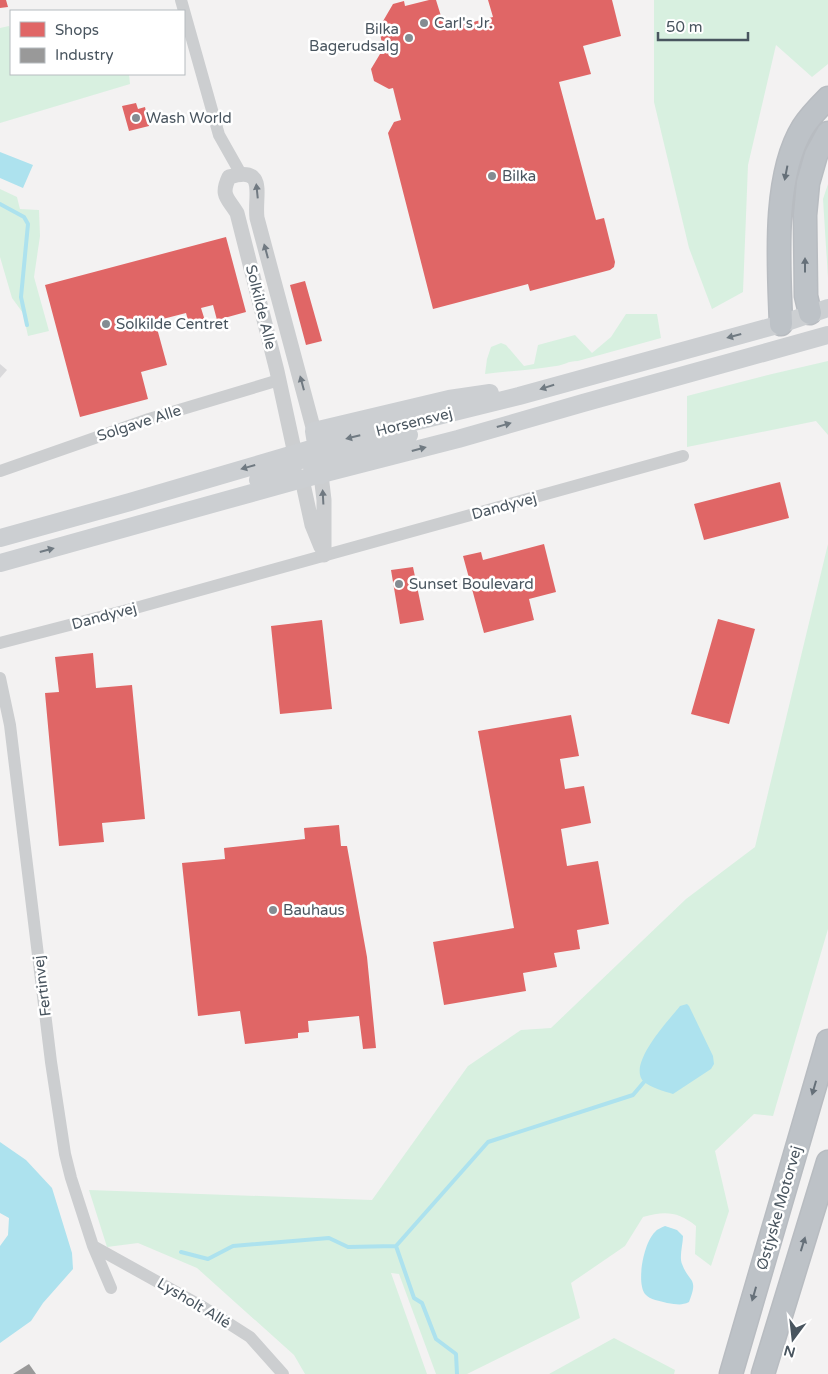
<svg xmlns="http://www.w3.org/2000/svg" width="828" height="1374" viewBox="0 0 828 1374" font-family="'Varela Round',sans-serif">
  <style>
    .green { fill: #d8f0e0 }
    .water { fill: #ade2ee }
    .shops { fill: #e06666 }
    .industry { fill: #999 }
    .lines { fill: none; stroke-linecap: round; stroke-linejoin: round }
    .stream { stroke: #ade2ee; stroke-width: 4 }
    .building { fill: #d9d9db }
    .motorway-casing { stroke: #b8bcc1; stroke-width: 25 }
    .minor { stroke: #ccced0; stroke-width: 12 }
    .tertiary { stroke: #ccced0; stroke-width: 15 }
    .secondary { stroke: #cccfd2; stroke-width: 18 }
    .motorway { stroke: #bdc2c7; stroke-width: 22 }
    .oneway { fill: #667079 }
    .oneway2 { fill: #707981 }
    .oneway3 { fill: #707a82 }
    .poi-dot { fill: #848c92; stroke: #fff; stroke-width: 2 }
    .labels { text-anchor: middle; stroke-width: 5; stroke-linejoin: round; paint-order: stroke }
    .poi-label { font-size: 15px; fill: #49555f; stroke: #fff; text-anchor: start }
    .street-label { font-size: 15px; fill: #49555f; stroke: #fff }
  </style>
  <rect width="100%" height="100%" fill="#f3f2f2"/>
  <path class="green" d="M654 0H828V64L812 77 776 45 748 165 743 292 712 309 689 248 654 102Z
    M9 26 11 33V74H129L130 84 0 123V28Z
    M828 184V278L823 199Z
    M0 189 17 197 20 209 39 210 40 236 34 277 49 331 28 336 23 313 12 298 0 257Z
    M626 314H657L661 338 578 361C567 361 565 365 556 366 532 370 509 371 485 374L487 359 491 347 501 343 506 345 524 366 534 364 538 345 575 335 592 353 611 337Z
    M828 361V435L816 421 687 447V396L772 374Z
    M828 544V929L773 1116 754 1114 715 1151 729 1211 711 1266 695 1254 696 1226C678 1211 664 1211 643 1217L625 1246 571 1283 580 1318 467 1374H436L399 1274 391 1273 427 1374H305L294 1355 197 1268 138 1243 107 1247 89 1190 372 1200 468 1066 521 1030 551 1028 686 899 755 847Z
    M614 1338 675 1370 674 1374H549Z"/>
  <path class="water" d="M0 152 33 165 23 188 0 178Z
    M687 1004 689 1006 713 1056 714 1064 711 1069 673 1094C666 1092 650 1087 644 1082 626 1065 669 1020 680 1006Z
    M0 1142 26 1160 52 1188 72 1253 73 1269 43 1303 31 1321 0 1343V1246L8 1235 9 1218 0 1213Z
    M665 1226 677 1230 683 1236C683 1245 679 1256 682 1264 689 1283 699 1277 689 1302 681 1306 676 1304 667 1303 660 1301 650 1300 645 1294 636 1282 644 1242 655 1232 657 1229 661 1228 665 1226Z"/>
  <path class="shops" d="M0 0H6L8 7 0 8Z
    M429 0H436L445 29 493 17 488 0H612L621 36 583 46 591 74 559 82 596 220 604 218 615 262 614 267 610 270 530 291 528 284 433 309 388 133 394 122 401 120 393 88 389 89 374 81 371 69 380 54H384L379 28 393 4 404 1 405 6Z
    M136 103 138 109 145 107 149 126 129 131 122 106Z
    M226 237 246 312 217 320 213 305 201 308 207 327 191 331 186 313 155 321 167 365 141 372 148 399 80 417 45 285Z
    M305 281 322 341 306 345 290 285Z
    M780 482 789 518 704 540 694 504Z
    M544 544 556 592 529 599 534 620 484 633 463 556 481 552 483 560Z
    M413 567 424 620 400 624 391 570Z
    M718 619 755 629 729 724 691 714Z
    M322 620 332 709 280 714 271 626Z
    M93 653 96 688 132 685 145 819 102 823 104 842 59 846 45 693 59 692 55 657Z
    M571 715 579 756 560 759 565 789 584 786 591 823 561 829 567 866 598 861 609 924 577 930 580 949 554 953 557 967 523 973 526 991 444 1005 433 942 514 928 478 731Z
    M339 825 341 846H347L367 957 376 1048 363 1049 359 1016 308 1021 309 1032 298 1033V1038L245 1044 240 1011 198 1016 182 863 225 859 224 848 305 839 304 828Z"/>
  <path class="industry" d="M29 1364 36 1374H13Z"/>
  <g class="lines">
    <path class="stream" d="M0 204 24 217 28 224 21 297 27 325
      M396 1246 414 1298 422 1303 436 1339 456 1354 457 1374
      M181 1252 208 1259 233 1246 329 1238 348 1247 396 1246 488 1142 633 1095 644 1082"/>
  </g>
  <path class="building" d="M0 364 7 370 0 378Z"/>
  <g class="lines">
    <g class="motorway-casing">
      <path id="motorway" d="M810 313 806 296 805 215 808 183 816 155 828 133
        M781 324C779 266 772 177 803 127 810 116 819 107 828 98
        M731 1374 828 1041
        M763 1374 828 1162"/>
    </g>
    <path class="minor" d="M181 0 219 135 241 174
      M0 471 149 419 279 380
      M0 643 139 607 683 456
      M0 678 10 725 51 1062 65 1154 71 1178 93 1246 111 1288
      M93 1246 203 1307 250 1337 283 1374"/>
    <path class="tertiary" d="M295 454 277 371 237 213C228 198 220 196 229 177 268 165 254 196 257 218L314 431
      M321 475 324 500V555
      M302 479 312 525 321 547"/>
    <path class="secondary" d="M312 468 319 461 409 435
      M321 475 314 431 449 399 490 393
      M258 480 278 474 306 456
      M0 538 130 502 345 439 519 396 781 324 828 308
      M0 563 302 479 458 439 583 403 828 335"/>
    <use href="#motorway" class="motorway"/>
  </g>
  <defs><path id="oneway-solid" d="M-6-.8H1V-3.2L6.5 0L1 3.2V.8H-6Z" transform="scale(1.25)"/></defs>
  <g class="oneway">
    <use href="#oneway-solid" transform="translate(786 173) rotate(101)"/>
    <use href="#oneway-solid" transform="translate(805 265) rotate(-90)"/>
    <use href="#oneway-solid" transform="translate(814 1088) rotate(106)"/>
    <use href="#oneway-solid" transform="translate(803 1244) rotate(-73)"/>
    <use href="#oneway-solid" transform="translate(754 1294) rotate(106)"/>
  </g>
  <g class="oneway2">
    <use href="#oneway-solid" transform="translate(257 191) rotate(-96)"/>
    <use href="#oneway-solid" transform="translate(266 251) rotate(-105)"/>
    <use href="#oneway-solid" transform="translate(302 383) rotate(-105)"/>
    <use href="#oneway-solid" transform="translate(323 497) rotate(-93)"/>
  </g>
  <g class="oneway3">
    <use href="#oneway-solid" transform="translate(734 336) rotate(165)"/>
    <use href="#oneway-solid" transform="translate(547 387) rotate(163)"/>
    <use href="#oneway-solid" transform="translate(504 425) rotate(-16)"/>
    <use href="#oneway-solid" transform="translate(353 437) rotate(166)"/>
    <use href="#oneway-solid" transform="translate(419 449) rotate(-15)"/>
    <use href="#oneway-solid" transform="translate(248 467) rotate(164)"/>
    <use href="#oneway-solid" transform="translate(47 550) rotate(-15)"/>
  </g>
  <g class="poi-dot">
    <circle cx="424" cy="23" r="5"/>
    <circle cx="409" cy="38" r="5"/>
    <circle cx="136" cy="118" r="5"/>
    <circle cx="492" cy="176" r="5"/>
    <circle cx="106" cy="324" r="5"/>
    <circle cx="399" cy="584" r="5"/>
    <circle cx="273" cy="910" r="5"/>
  </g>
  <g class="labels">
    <g class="poi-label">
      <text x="434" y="28">Carl's Jr.</text>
      <text x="399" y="34" text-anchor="end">Bilka<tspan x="399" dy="17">Bagerudsalg</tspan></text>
      <text x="146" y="123">Wash World</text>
      <text x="502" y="181">Bilka</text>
      <text x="116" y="329">Solkilde Centret</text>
      <text x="409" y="589">Sunset Boulevard</text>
      <text x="283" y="915">Bauhaus</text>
    </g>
    <g class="street-label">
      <text transform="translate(261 307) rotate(76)" y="5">Solkilde Alle</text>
      <text transform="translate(414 422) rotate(-14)" y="5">Horsensvej</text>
      <text transform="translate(139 423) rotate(-18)" y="5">Solgave Alle</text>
      <text transform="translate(504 506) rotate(-15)" y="5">Dandyvej</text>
      <text transform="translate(104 616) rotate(-15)" y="5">Dandyvej</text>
      <text transform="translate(42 986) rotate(-97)" y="5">Fertinvej</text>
      <text transform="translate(779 1208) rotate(-74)" y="5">Østjyske Motorvej</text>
      <text transform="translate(194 1303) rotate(31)" y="5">Lysholt Allé</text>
    </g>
  </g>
  <rect x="10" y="10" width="175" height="65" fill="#ffffff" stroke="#b6bbbf"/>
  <rect x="20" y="22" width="25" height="15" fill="#e06666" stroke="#b6bbbf"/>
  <text x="55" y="35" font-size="15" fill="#49555f">Shops</text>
  <rect x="20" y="48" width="25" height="15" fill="#999999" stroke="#b6bbbf"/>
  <text x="55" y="60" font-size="15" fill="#49555f">Industry</text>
  <g transform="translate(793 1339) rotate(195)" stroke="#ffffff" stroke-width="4" paint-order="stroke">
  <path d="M0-4L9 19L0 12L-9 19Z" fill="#49555f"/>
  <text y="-8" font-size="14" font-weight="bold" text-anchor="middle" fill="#49555f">N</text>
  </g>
  <path d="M658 32v8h90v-8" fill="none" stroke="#49555f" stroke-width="2.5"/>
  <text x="666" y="32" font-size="15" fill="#49555f" stroke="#ffffff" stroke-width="4" paint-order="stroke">50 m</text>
</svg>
